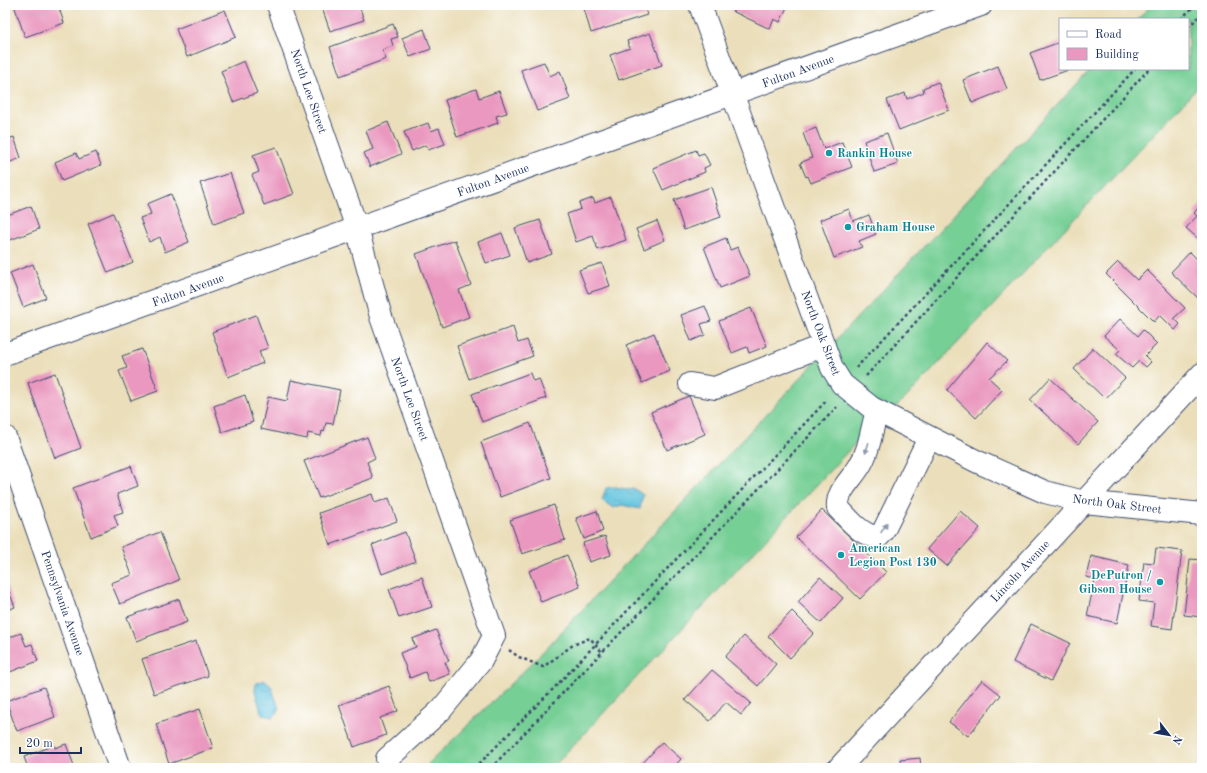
<svg xmlns="http://www.w3.org/2000/svg" width="1207" height="773" viewBox="0 0 1207 773" font-family="'Old Standard TT',serif">
  <style>
    .grass { fill: #76cf95; stroke: #487f7a }
    .water { fill: url(#water-ripples); stroke: #3d799e }
    .building { fill: #ea98bf }
    .lines { fill: none; stroke-linecap: round; stroke-linejoin: round }
    .minor-casing { stroke: #3a496c; stroke-width: 24 }
    .path { stroke: #3a496c; stroke-width: 2.5; stroke-dasharray: 3 3; stroke-linecap: butt }
    .minor { stroke: #fff; stroke-width: 22 }
    .oneway { fill: #8d97ae }
    .culture-dot { fill: #0f9aa8; stroke: #fff; stroke-width: 1.5 }
    .labels { text-anchor: middle; stroke-width: 3; stroke-linejoin: round; paint-order: stroke }
    .street-label { font-size: 12px; fill: #1b2f5e; stroke: #fff }
    .culture-label { font-size: 12px; font-weight: bold; fill: #0d838f; stroke: #fff; text-anchor: start }
  </style>
  <defs>
    <pattern id="water-ripples" width="26" height="14" patternUnits="userSpaceOnUse"><rect width="26" height="14" fill="#5fc3dd"/><path d="M2 4q2-2 4 0t4 0M15 11q2-2 4 0t4 0" fill="none" stroke="#4e9fb6"/></pattern>
  </defs>
  <rect width="100%" height="100%" fill="#fff"/>
  <filter id="ink" filterUnits="userSpaceOnUse"><feTurbulence type="fractalNoise" baseFrequency=".025" numOctaves="2"/><feDisplacementMap in="SourceGraphic" scale="8" xChannelSelector="R" yChannelSelector="G"/><feConvolveMatrix kernelMatrix="1 2 1 2 8 2 1 2 1" color-interpolation-filters="sRGB"/></filter>
  <filter id="wash" filterUnits="userSpaceOnUse"><feTurbulence type="fractalNoise" baseFrequency=".012" numOctaves="4" result="noise"/><feDisplacementMap in="SourceGraphic" scale="16" xChannelSelector="R" yChannelSelector="G"/><feGaussianBlur stdDeviation="0.9" result="paint"/><feColorMatrix in="noise" values="0 0 0 0 0 0 0 0 0 0 0 0 0 0 0 0 0 1.4 0 .05"/><feComposite in="paint" operator="in"/></filter>
  <g filter="url(#wash)">
    <rect width="100%" height="100%" fill="#ebdfbb"/>
    <path class="grass" d="M1151 5H1202V83L906 398 867 431 552 768H424L535 660 1091 69H1188V19H1138Z"/>
    <path class="water" d="M616 487 631 490 633 488 643 495 640 509 622 505 613 508 602 500 606 488Z
      M264 680 271 686 279 708 278 712 273 717 262 715 255 691 256 683Z"/>
    <g id="blocks">
      <path class="building" d="M14 5H58L64 23 25 37Z
        M321 5H359L364 20 330 31Z
        M583 5H644L647 15 591 33Z
        M734 5H788L780 22 774 19 770 29 732 11Z
        M225 10 236 37 187 57 176 29Z
        M393 24 398 37 391 39 393 46 382 50 386 59 340 76 330 47Z
        M424 29 431 49 410 57 402 38Z
        M650 33 662 65 619 80 610 55 630 48 627 41Z
        M1060 42V69H1071L1040 80 1030 53Z
        M244 61 257 93 233 102 221 71Z
        M544 62 550 76 560 71 570 99 537 111 521 70Z
        M998 66 1007 89 972 103 963 80Z
        M938 82 949 110 899 130 887 100 905 93 907 99 924 92 923 88Z
        M476 89 479 98 499 91 507 113 496 116 498 123 457 137 445 100Z
        M388 122 401 154 370 167 364 153 373 149 366 131Z
        M428 123 431 131 439 128 445 144 428 150 426 145 412 151 404 132Z
        M816 128 824 149 842 142 852 167 811 183 808 176 806 177 800 163 812 158 803 133Z
        M887 133 898 164 874 172 864 141Z
        M14 137 21 158 5 164V140Z
        M276 147 294 194 264 205 252 175 259 172 253 155Z
        M696 150 698 155 704 153 710 165 704 168 705 172 663 190 653 168Z
        M96 152 101 165 62 181 55 162 76 153 79 159Z
        M230 173 244 213 214 224 200 183Z
        M711 187 721 217 684 230 674 200Z
        M171 194 189 242 165 252 160 237 149 242 140 218 151 214 147 204Z
        M611 197 626 240 598 250 593 236 576 242 567 214 581 209 579 203 593 198 595 203Z
        M1202 203V242L1186 228 1197 216 1194 213Z
        M31 206 39 229 5 242V216Z
        M849 209 853 221 869 215 876 234 859 241 862 247 834 258 820 220Z
        M113 213 133 262 108 273 88 224Z
        M540 220 552 254 527 263 515 228Z
        M657 221 665 240 644 249 636 229Z
        M502 233 510 255 486 263 478 242Z
        M726 238 730 250 738 247 750 276 720 288 704 247Z
        M455 240 471 285 459 290 469 317 442 327 416 254Z
        M1190 252 1199 261 1202 258V298L1200 300 1171 272Z
        M1118 262 1137 280 1147 270 1185 308 1174 318 1180 324 1175 330 1160 315 1154 322 1106 274Z
        M602 263 610 286 588 293 579 270Z
        M33 264 46 298 23 307 10 273Z
        M705 306 711 321 701 324 705 335 691 341 681 315Z
        M751 308 767 346 749 353 747 347 732 353 719 321Z
        M256 315 268 348 259 351 263 363 228 377 212 332Z
        M1120 319 1138 336 1143 330 1157 344 1145 356 1151 362 1146 367 1139 361 1132 368 1116 354 1120 350 1104 336Z
        M513 327 518 343 527 340 533 356 469 379 457 346Z
        M654 333 670 371 642 383 626 345Z
        M987 342 1007 361 989 378 1002 390 976 418 947 390Z
        M1093 348 1125 378 1105 399 1074 369Z
        M142 349 158 391 131 401 119 371 127 368 122 356Z
        M55 373 81 448 55 458 28 383Z
        M530 373 533 381 539 379 546 398 482 422 472 394Z
        M1050 378 1098 422 1078 444 1030 400Z
        M291 380 340 390 333 424 326 423 324 432 322 431 321 436 308 433 307 439 261 429 268 397 287 401Z
        M245 395 253 422 222 432 214 406Z
        M689 396 705 434 667 450 651 412Z
        M530 423 551 478 500 497 481 442Z
        M367 437 375 458 367 462 373 478 319 498 304 461Z
        M131 466 138 486 117 494 123 512 114 515 118 526 91 537 73 488Z
        M372 494 375 503 389 498 397 521 330 545 319 513Z
        M554 505 565 540 522 554 510 520Z
        M822 510 886 572 860 599 796 537Z
        M597 511 603 531 584 539 576 518Z
        M960 511 980 528 947 566 927 549Z
        M160 532 179 580 120 604 111 583 132 575 121 547Z
        M405 532 416 561 382 574 372 545Z
        M605 536 611 555 589 562 583 543Z
        M1156 548 1182 551 1172 629 1151 626 1154 603 1139 601 1144 562 1154 563Z
        M567 555 580 587 541 602 529 571Z
        M1091 556 1129 565 1117 623 1087 616 1095 579 1086 577Z
        M1190 559 1202 560V617L1184 615Z
        M422 577 432 607 399 618 389 589Z
        M820 577 843 598 821 623 798 602Z
        M5 581 15 607 5 611Z
        M179 599 187 622 136 641 127 617Z
        M792 611 814 633 790 658 768 636Z
        M1031 624 1070 643 1051 681 1013 662Z
        M436 630 449 661 445 662 450 674 429 682 425 672 410 678 400 653 416 647 412 639Z
        M21 633 26 646 32 644 38 661 10 672 5 658V639Z
        M744 636 776 664 758 686 725 657Z
        M196 641 208 676 154 694 142 659Z
        M712 670 751 703 741 715 726 702 710 721 685 700Z
        M982 680 1001 695 968 736 949 722Z
        M389 686 398 711 380 718 386 735 354 747 339 705Z
        M44 687 55 717 17 731 6 701Z
        M200 709 213 748 169 764 156 724Z
        M662 742 681 759 673 768H644L641 765Z
        M66 744 75 768H28L24 757 54 745 55 748Z
        M920 758 921 768H901L900 760Z"/>
    </g>
  </g>
  <g filter="url(#ink)">
    <use href="#blocks" fill-opacity="0" stroke="#3a496c" stroke-width="1"/>
    <g class="lines">
      <g class="minor-casing">
        <path id="minor" d="M278 5 357 228 381 317 494 636 481 661 441 710 387 759
          M700 5 832 368 842 384 872 408 976 461 1045 492 1084 502 1202 514
          M5 354 981 5
          M690 384 715 388 824 345
          M877 411C871 430 870 450 859 467 851 480 836 492 838 508 849 519 861 536 878 537L883 532 929 438
          M5 437 120 768
          M839 768 1202 374"/>
      </g>
      <path class="path" d="M1181 19 1195 5
        M1188 27 1202 14
        M856 368 1135 69
        M866 376 1149 69
        M509 650 519 657 543 667 573 645 590 638 602 652
        M475 768 558 684 827 400
        M491 768 837 407"/>
      <use href="#minor" class="minor"/>
    </g>
    <defs><path id="oneway-solid" d="M-6-.8H1V-3.2L6.5 0L1 3.2V.8H-6Z"/></defs>
    <g class="oneway">
      <use href="#oneway-solid" transform="translate(867 448) rotate(108)"/>
      <use href="#oneway-solid" transform="translate(884 528) rotate(-56)"/>
    </g>
  </g>
  <g class="culture-dot">
    <circle cx="829" cy="153" r="4"/>
    <circle cx="848" cy="227" r="4"/>
    <circle cx="841" cy="555" r="4"/>
    <circle cx="1160" cy="582" r="4"/>
  </g>
  <g class="labels">
    <g class="street-label">
      <text transform="translate(798 71) rotate(-20)" y="4">Fulton Avenue</text>
      <text transform="translate(309 91) rotate(71)" y="4">North Lee Street</text>
      <text transform="translate(493 180) rotate(-20)" y="4">Fulton Avenue</text>
      <text transform="translate(188 290) rotate(-20)" y="4">Fulton Avenue</text>
      <text transform="translate(821 333) rotate(69)" y="4">North Oak Street</text>
      <text transform="translate(410 399) rotate(70)" y="4">North Lee Street</text>
      <text transform="translate(1117 504) rotate(7)" y="4">North Oak Street</text>
      <text transform="translate(1020 571) rotate(-47)" y="4">Lincoln Avenue</text>
      <text transform="translate(63 603) rotate(71)" y="4">Pennsylvania Avenue</text>
    </g>
    <g class="culture-label">
      <text x="837" y="157">Rankin House</text>
      <text x="856" y="231">Graham House</text>
      <text x="849" y="552">American<tspan x="849" dy="14">Legion Post 130</tspan></text>
      <text x="1152" y="579" text-anchor="end">DePutron /<tspan x="1152" dy="14">Gibson House</tspan></text>
    </g>
  </g>
  <rect width="1207" height="773" fill="none" stroke="#fff" stroke-width="20"/>
  <rect x="1059" y="18" width="130" height="52" fill="#ffffff" stroke="#a4acbf"/>
  <rect x="1067" y="31" width="20" height="6" fill="#ffffff" stroke="#a4acbf"/>
  <text x="1095" y="38" font-size="12" fill="#1b2f5e">Road</text>
  <rect x="1067" y="48" width="20" height="12" fill="#ea98bf" stroke="#a4acbf"/>
  <text x="1095" y="58" font-size="12" fill="#1b2f5e">Building</text>
  <g transform="translate(1169 735) rotate(121)" stroke="#ffffff" stroke-width="3" paint-order="stroke">
  <path d="M0-3L7 15L0 10L-7 15Z" fill="#1b2f5e"/>
  <text y="-6" font-size="11" font-weight="bold" text-anchor="middle" fill="#1b2f5e">N</text>
  </g>
  <path d="M20 747v6h61v-6" fill="none" stroke="#1b2f5e" stroke-width="2"/>
  <text x="26" y="747" font-size="12" fill="#1b2f5e" stroke="#ffffff" stroke-width="3" paint-order="stroke">20 m</text>
</svg>
